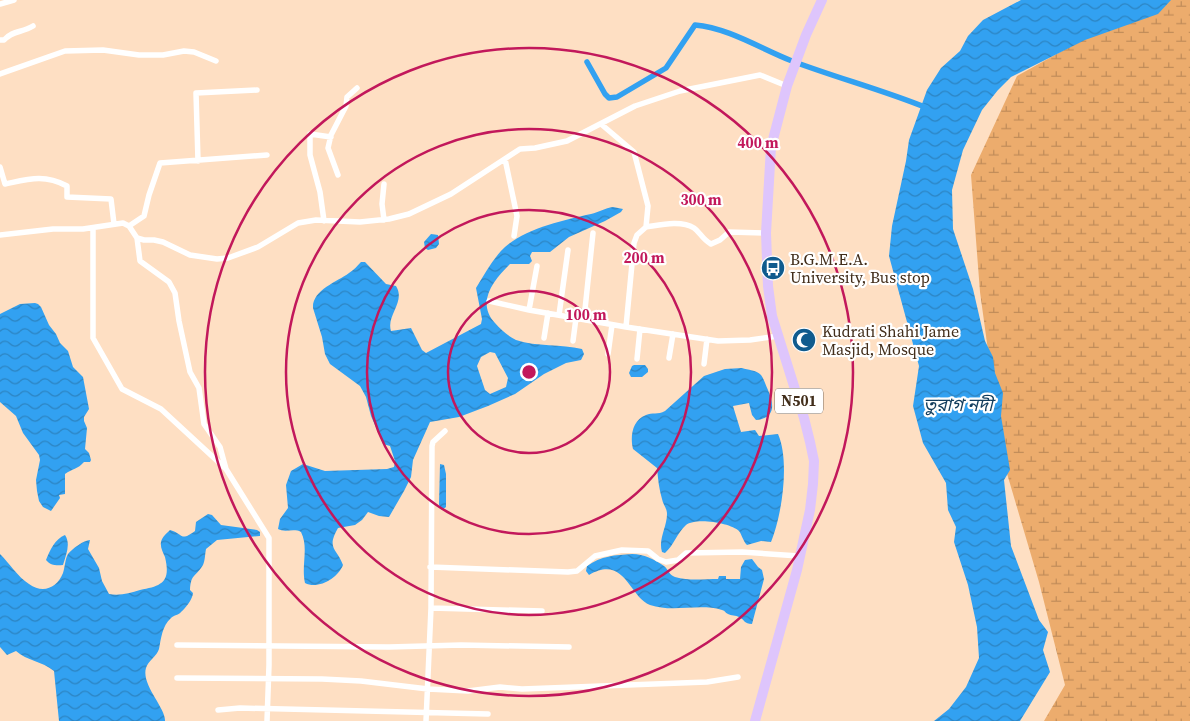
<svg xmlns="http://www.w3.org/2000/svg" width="1190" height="721" viewBox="0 0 1190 721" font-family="'Source Serif 4','Noto Sans Bengali',serif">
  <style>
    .wetland { fill: url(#wetland-marsh) }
    .water { fill: url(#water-waves); fill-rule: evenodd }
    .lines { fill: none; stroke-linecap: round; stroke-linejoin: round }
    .canal { stroke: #32a1f1; stroke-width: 5.5 }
    .street { stroke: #fff; stroke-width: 5.5 }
    .highway { stroke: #dec5fc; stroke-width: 10 }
    .ring { fill: none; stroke: #c2185b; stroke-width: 2.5 }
    .labels { text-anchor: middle; stroke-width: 4.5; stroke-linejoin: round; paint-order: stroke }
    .shield { fill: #fff; stroke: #7b6d5f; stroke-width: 1 }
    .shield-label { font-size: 15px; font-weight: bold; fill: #422e1b }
    .poi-label { font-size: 16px; fill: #422e1b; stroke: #fff; text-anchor: start }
    .water-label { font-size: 18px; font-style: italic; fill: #123d5d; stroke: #fff }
    .centre { fill: #c2185b; stroke: #fff; stroke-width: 2.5 }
    .ring-label { font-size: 15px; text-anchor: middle; font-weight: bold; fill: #c2185b; stroke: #fff; stroke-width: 4.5; stroke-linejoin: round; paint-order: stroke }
  </style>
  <defs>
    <pattern id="wetland-marsh" width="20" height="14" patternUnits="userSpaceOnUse" patternTransform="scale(1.25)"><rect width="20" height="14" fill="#ecac6d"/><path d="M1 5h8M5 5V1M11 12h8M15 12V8" fill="none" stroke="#c18c59"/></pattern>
    <pattern id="water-waves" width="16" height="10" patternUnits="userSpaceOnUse" patternTransform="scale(1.25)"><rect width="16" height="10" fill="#32a1f1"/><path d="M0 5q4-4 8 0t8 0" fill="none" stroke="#2c84c2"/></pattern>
  </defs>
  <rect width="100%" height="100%" fill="#fedfc3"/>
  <path class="wetland" d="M1154 0H1190V721H1044L1065 685 1039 582 1003 460 980 292 971 175 1017 76Z"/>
  <path class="water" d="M1021 0H1171L1158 14 1085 40 1011 77 998 90 982 110 963 150 952 190 953 229 973 289 985 341 993 357 995 373 1003 393 1001 416 1010 470 1004 480 1011 546 1039 620 1048 632 1043 650 1050 672 1020 721H934L949 709 966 687 979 658 977 627 968 585 954 542 956 527 948 510 946 483 923 443 913 406 919 366 889 256 892 226 906 161 909 140 927 90 941 68 960 51 968 36 983 20Z
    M613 207 623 209 621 212 605 221 569 237 550 252H532L530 256 532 261 529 264H510C493 281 476 302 495 323 501 330 508 336 516 340 537 347 561 344 582 349L584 354 581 360 566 363 544 374 515 394 488 406 459 417 430 422 413 460 411 477 404 491 389 517 379 516 368 512 362 520 355 525 338 528C326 549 337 548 343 565 338 578 318 590 305 583 301 565 309 548 301 532 294 528 285 533 278 529L280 519 288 508 286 485 291 471 303 464 325 471 387 469 394 467 395 461 390 446 383 444 382 441 371 416 366 397 360 386 330 364 325 354 322 337 313 308C312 290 337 282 349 273 354 270 357 266 361 262H365L386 284 396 286C406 302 386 315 391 331L411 328 422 350 426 353 481 324 482 319 476 288C485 274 493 258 505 247 527 228 564 220 591 214 599 212 605 208 613 207ZM490 352 495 353 508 378 506 387 490 394 485 390 477 366 481 357Z
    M431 234 438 235 439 244 436 248 428 250 425 248 424 242Z
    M35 303 38 304 41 307 49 325 56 334 60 343 68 351 73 367 83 377 89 409 84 417V421L87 428 85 449 89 453 91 460 90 462H84C78 469 72 469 65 474V494L59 495 60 498 51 511 43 507 39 501 37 491 36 480 40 460 39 455 23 433 16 416 0 402V314L20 304Z
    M634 365H645L648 369V372L642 377H631L629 373 632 366Z
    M742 368C748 370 756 370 761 375 764 379 766 386 768 390 774 404 776 418 756 420L752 415 749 403 733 406 741 432 755 430 759 436 778 434C790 461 782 515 771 542L761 541 747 545C743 541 742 535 739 531 731 523 696 517 686 525 677 533 674 545 665 553L662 552C658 539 667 527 667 514 667 508 663 505 662 499 659 489 658 479 657 468L633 449C630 437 632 420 646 415 652 412 658 415 665 411L704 376 725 369Z
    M440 464 444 465 446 474V507L442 510 439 505Z
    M208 514 212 515 221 525 257 530 260 532V536L217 540 206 549C205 554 205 561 203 565 196 577 191 573 190 590L193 593C193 598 186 608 181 612 179 615 174 615 171 618 162 626 161 639 159 649 157 656 148 661 146 668 141 685 166 708 165 721H59L54 671C42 661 27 661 16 651L7 655 0 647V554C9 563 18 577 29 584 43 594 57 588 63 573 65 567 65 559 68 554 72 549 84 540 90 540L88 549 99 568 102 581 109 594C120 596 130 593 140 590 162 586 171 582 165 557 163 553 160 547 161 542 162 537 167 533 170 530 184 534 180 542 195 531L196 522Z
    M65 535C71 544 66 555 63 565 56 566 50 565 46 560 50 550 55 539 65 535Z
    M632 554C644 554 654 559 664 566 669 570 669 575 675 577 688 581 705 579 718 579L719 576H726V579H740L741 567 745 560 752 559 758 567 762 570 764 579 752 624C744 624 745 620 739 617 736 615 731 616 728 614 724 612 726 611 722 610 699 603 673 613 650 605 629 597 625 554 589 575L586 571 587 566C601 556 615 555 632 554Z"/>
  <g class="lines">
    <path class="canal" d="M587 62 605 94 609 98 617 97 666 68 695 25C729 28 761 49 792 61 837 78 883 90 927 108"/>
    <path class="street" d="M0 4 14 0
      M0 40H4C13 30 22 33 33 26
      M0 74 65 51 103 50 139 55H163L184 51 194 52 216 61
      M601 124 634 152 648 206 646 227C660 225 681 220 694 228 700 232 702 239 711 244L720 240 729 232 766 233
      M505 159 517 216 514 236
      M198 161 196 93 257 90
      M0 167 5 184C29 179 44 174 67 186V197L111 199 114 224
      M338 175 328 148 331 135 346 106 347 97 357 88
      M384 184 382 204 384 220
      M324 221 320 192 310 155V134L331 137
      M129 226 144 216 149 195 160 163 267 155
      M93 228V338L122 389 161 409 226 469 269 538V665L267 721
      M0 235 53 229H83L123 223 129 226 137 238 144 240H154L163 242 190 255 217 259 228 258 258 247 298 223 316 220 360 222 389 219 409 214 451 194 520 149 535 148 567 141 635 106 680 91 760 75 787 86
      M137 238 140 261 169 282 175 293 179 321 190 372 199 388 204 424 220 447 226 469
      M489 301 529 310 626 327 718 341 750 340 778 336
      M529 310 537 266
      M559 315 568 250
      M584 319 593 233
      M626 327 634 243 637 235 646 227
      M544 338 548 313
      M573 341 576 318
      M608 354 612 325
      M669 358 673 334
      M637 359 640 329
      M704 364 707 339
      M430 567 568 572 577 571 595 556 622 550 648 551 658 559 666 562 678 560 686 553 742 552 799 556
      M431 608 542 611
      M177 645 389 647 461 645 569 647
      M177 678 322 679 361 681 428 689 468 691 500 687 522 689 707 682 738 677
      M218 710 240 708 488 714
      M426 721 431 608 432 446 433 442 445 431"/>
    <path class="highway" d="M755 721 797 570 810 510 813 484 814 461 810 442 804 418 772 316 768 286 766 233 771 147 787 86 806 35 822 0"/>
  </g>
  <g class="ring">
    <circle cx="529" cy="372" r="81"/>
    <circle cx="529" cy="372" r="162"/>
    <circle cx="529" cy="372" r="243"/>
    <circle cx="529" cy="372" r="324"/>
  </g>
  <defs>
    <g id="bus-disc" transform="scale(1.25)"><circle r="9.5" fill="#105b8e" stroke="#fff"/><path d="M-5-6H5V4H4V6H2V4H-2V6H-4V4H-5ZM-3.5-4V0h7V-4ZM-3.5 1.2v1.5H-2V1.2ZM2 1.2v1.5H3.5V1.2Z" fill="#fff"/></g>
    <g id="mosque-disc" transform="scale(1.25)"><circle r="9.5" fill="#105b8e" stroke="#fff"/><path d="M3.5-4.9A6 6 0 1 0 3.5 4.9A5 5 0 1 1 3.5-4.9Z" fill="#fff"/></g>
  </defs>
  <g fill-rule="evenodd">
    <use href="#bus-disc" x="773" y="268"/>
    <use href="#mosque-disc" x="804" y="340"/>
  </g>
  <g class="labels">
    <rect class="shield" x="775" y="388.5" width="48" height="25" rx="4"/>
    <g class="shield-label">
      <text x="799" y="406">N501</text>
    </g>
    <g class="poi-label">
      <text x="790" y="265">B.G.M.E.A.<tspan x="790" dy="18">University, Bus stop</tspan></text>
      <text x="822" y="337">Kudrati Shahi Jame<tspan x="822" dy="18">Masjid, Mosque</tspan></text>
    </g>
    <g class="water-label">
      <text x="958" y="411">তুরাগ নদী</text>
    </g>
  </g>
  <circle cx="529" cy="372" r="8" class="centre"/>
  <g class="ring-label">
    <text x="758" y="148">400 m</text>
    <text x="701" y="205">300 m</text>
    <text x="644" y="263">200 m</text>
    <text x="586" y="320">100 m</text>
  </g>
</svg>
